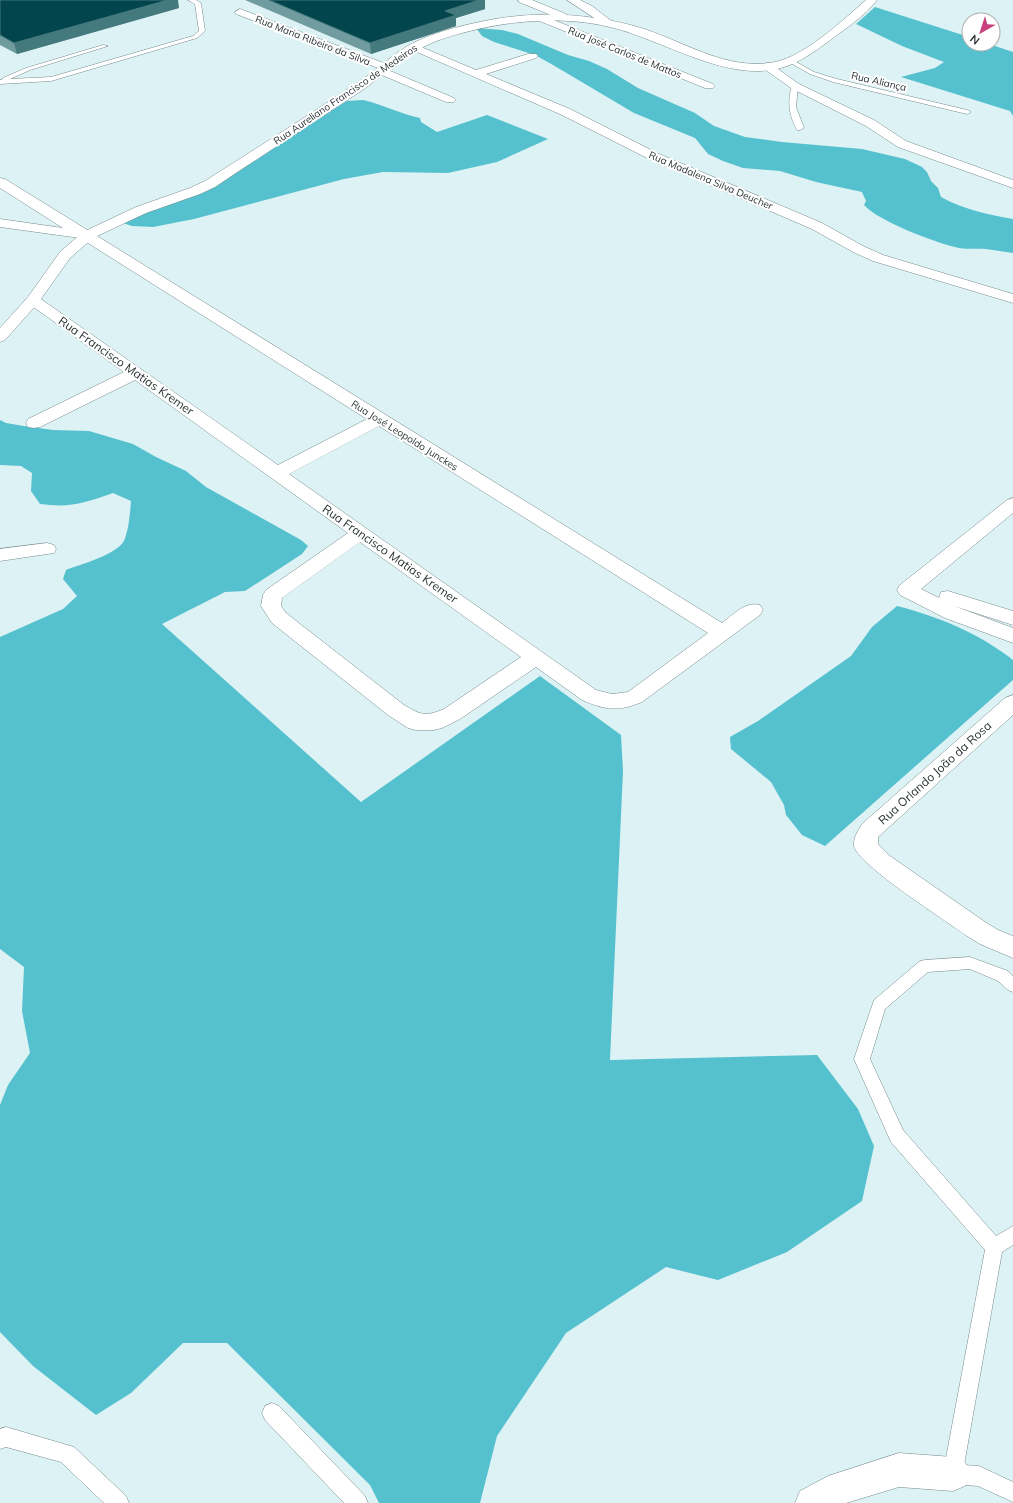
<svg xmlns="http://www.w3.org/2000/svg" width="1013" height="1503" viewBox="0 0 1013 1503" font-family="Mulish,sans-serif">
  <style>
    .forest { fill: #55c1ce }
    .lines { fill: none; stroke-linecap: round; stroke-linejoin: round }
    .lane-casing { stroke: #778a8c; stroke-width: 1 }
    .street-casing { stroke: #778a8c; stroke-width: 1 }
    .secondary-casing { stroke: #778a8c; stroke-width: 1 }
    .lane { fill: #fff; fill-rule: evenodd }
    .street { fill: #fff; fill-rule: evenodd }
    .secondary { fill: #fff; fill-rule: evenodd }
    .wall { fill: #709ca0 }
    .shaded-wall { fill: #44797e }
    .building { fill: #03454c; stroke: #44797e }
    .labels { text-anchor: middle; stroke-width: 4; stroke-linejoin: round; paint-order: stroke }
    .far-street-label { font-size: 10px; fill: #2a3233; stroke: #fff }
    .street-label { font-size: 12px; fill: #2a3233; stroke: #fff }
  </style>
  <rect width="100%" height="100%" fill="#ddf2f4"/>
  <path class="forest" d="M875 7 969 37V44H989L1013 52V116L1010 111 901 77 935 68 944 62 902 46 856 24Z
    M476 28 502 30 518 34 568 55 589 61 607 69 638 88 695 113 714 126 745 137 782 142 862 149 905 159 922 167 927 172 931 181 938 188 941 197C965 210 986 214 1013 219V253C1004 252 995 250 986 249 975 248 965 250 955 247 934 242 878 221 864 205L866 201 862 192 816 182 780 171 743 168 723 161 708 154 695 138 634 113 553 65 535 55 494 42 482 36Z
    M363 100C382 104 400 114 420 118L421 122 437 132 487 115 548 139 497 162 448 173 383 172 344 179 194 219 153 227 132 226 123 223 125 221 180 200 347 101Z
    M0 420 6 423 24 426 53 430 89 431 133 444 156 457 186 471 206 487 301 540 308 546 302 554 245 591 225 592 162 624 361 802 540 676 621 735 623 771 610 1060 817 1055 858 1109 874 1146 862 1201 787 1252 718 1280 666 1267 566 1333 497 1436 480 1503H379L370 1485 227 1343H183L131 1393 96 1415 33 1366 0 1332V1105L8 1085 30 1053 22 1011 24 967 0 949V637L63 609 77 596 63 579 66 570C81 564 116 555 124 541 129 529 130 513 131 501L113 493C84 503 71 508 40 504L31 491 32 473 21 466 0 465Z
    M897 606C939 617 979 633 1013 660V680L825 846 802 835 786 815 784 805 771 782 731 749 730 737 758 721 851 656 872 627Z"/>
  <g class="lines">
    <g class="lane-casing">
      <path id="lane" d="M188 0H196L201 3 205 31 197 38 51 81 0 84V80H2L3 78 26 68 103 45 108 46 30 70 10 79 51 77 193 36 199 31 195 4Z
        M787 59H791L814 72 837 79 967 110 971 112 967 114 833 82 810 74 787 61Z
        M795 84 798 86 796 107 804 128 800 130H797C789 115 787 102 792 86Z
        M970 957 1008 971 1013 976V992L1008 990 998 981 970 969 928 972 885 1009 870 1059 903 1130 996 1236 1013 1226V1245L1002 1252 964 1465 979 1466 1013 1482V1502L978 1486 953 1484 946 1481 943 1474 985 1250 891 1142 854 1059 874 1000 920 961 925 960Z
        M272 1403 279 1406 365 1496 368 1503H344L265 1420 262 1413 265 1406Z
        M6 1427 74 1447 126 1496 129 1503H104L61 1462 6 1447 0 1449V1429Z"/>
    </g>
    <g class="street-casing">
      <path id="street" d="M518 0H532L566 14 567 16 566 18H558L519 2Z
        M567 0H580L592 6 614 23 609 26 605 25Z
        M240 9 389 65 391 67 388 70 454 98 456 100 454 102H446L377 73 375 71 378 68 236 14 235 12Z
        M541 15 713 84 715 86 713 88H705L537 20 536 18Z
        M414 44 476 70 528 54H536L538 56 536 58 486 74 570 109 657 153 822 223 863 246 883 255 1013 294V303L873 261 853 252 812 229 649 159 562 115 410 49 409 47Z
        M767 63 771 64 799 84 874 120 906 141 1013 180V188L898 147 866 126 791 88 763 68 761 66Z
        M0 178 5 179 722 623C733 615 745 601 760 605L763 610 760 615 642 702C618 712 605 710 582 700L536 667 460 719 442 728 434 730H416L408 728 388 715 272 623 261 606 263 595 266 590 348 533 135 380 40 427 34 428 28 427 26 423 28 419 124 372 28 303 26 300 28 297 33 296 38 297 278 465 367 419 80 238 0 227V219L63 228 0 188ZM379 426 708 633 628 692 612 694 596 690 289 474ZM360 542 521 657 444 709C425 717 421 715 404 705L286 613 281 606 282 598Z
        M1013 498V513L921 589 939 598 941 592 948 591 1013 611V625L954 606 1013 628V643L945 618 900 595 897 590 900 585 1007 500Z
        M47 543 54 545 56 549 54 553 0 561V549Z
        M1013 695V715L878 837V844L890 856 985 922 998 930 1013 936V958L980 944 967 936C948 922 858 865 854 846 853 838 858 831 862 824L1005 698Z
        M899 1453 953 1457 965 1462 970 1474 965 1486 953 1491 899 1487 846 1503H795L800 1491 828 1476Z"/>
    </g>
    <g class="secondary-casing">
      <path id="secondary" d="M866 0H877C865 16 845 29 829 41 814 52 799 63 781 68 726 83 662 39 610 27 565 16 514 20 470 31 453 35 433 41 418 50 397 61 380 78 361 91 312 123 263 155 215 187L200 194 146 213 93 238 70 258 38 303 5 340 0 342V328L28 297 60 252 83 232 136 207 190 188 205 181C257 148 309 115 360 81 377 70 393 54 411 44 436 31 468 24 495 19 543 11 591 14 638 27 682 40 727 72 775 62 805 56 843 20 866 0Z"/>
    </g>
    <use href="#lane" class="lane"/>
    <use href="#street" class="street"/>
    <use href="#secondary" class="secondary"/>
  </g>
  <path class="wall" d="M0 0 179 8 17 54 0 45Z
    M245 0H485V9L456 18V26L371 54Z"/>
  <path class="shaded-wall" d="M168 0H178L179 8 17 54 14 43Z
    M479 0H485V9L456 18V26L371 54 370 43 445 11Z"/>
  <path class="building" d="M0 0H168L14 43 0 35Z
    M269 0H479L445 11 456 15 370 43Z"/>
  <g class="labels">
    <g class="far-street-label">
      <text transform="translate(313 40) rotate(21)" y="4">Rua Maria Ribeiro da Silva</text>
      <text transform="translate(625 52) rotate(22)" y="4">Rua José Carlos de Mattos</text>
      <text transform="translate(879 81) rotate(13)" y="4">Rua Aliança</text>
      <text transform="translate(345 94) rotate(-34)" y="4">Rua Aureliano Francisco de Medeiros</text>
      <text transform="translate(711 180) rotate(23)" y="4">Rua Madalena Silva Deucher</text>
      <text transform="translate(405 435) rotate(32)" y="4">Rua José Leopoldo Junckes</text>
    </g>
    <g class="street-label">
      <text transform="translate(126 366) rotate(35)" y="4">Rua Francisco Matias Kremer</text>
      <text transform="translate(390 554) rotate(35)" y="4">Rua Francisco Matias Kremer</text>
      <text transform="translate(935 773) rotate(-42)" y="4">Rua Orlando João da Rosa</text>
    </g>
  </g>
  <g transform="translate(981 32) rotate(219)"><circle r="19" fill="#ffffff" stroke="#aaadad"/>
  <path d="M0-3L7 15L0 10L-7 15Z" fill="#c8407e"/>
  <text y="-6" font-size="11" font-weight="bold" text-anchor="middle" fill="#2a3233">N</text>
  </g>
</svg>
